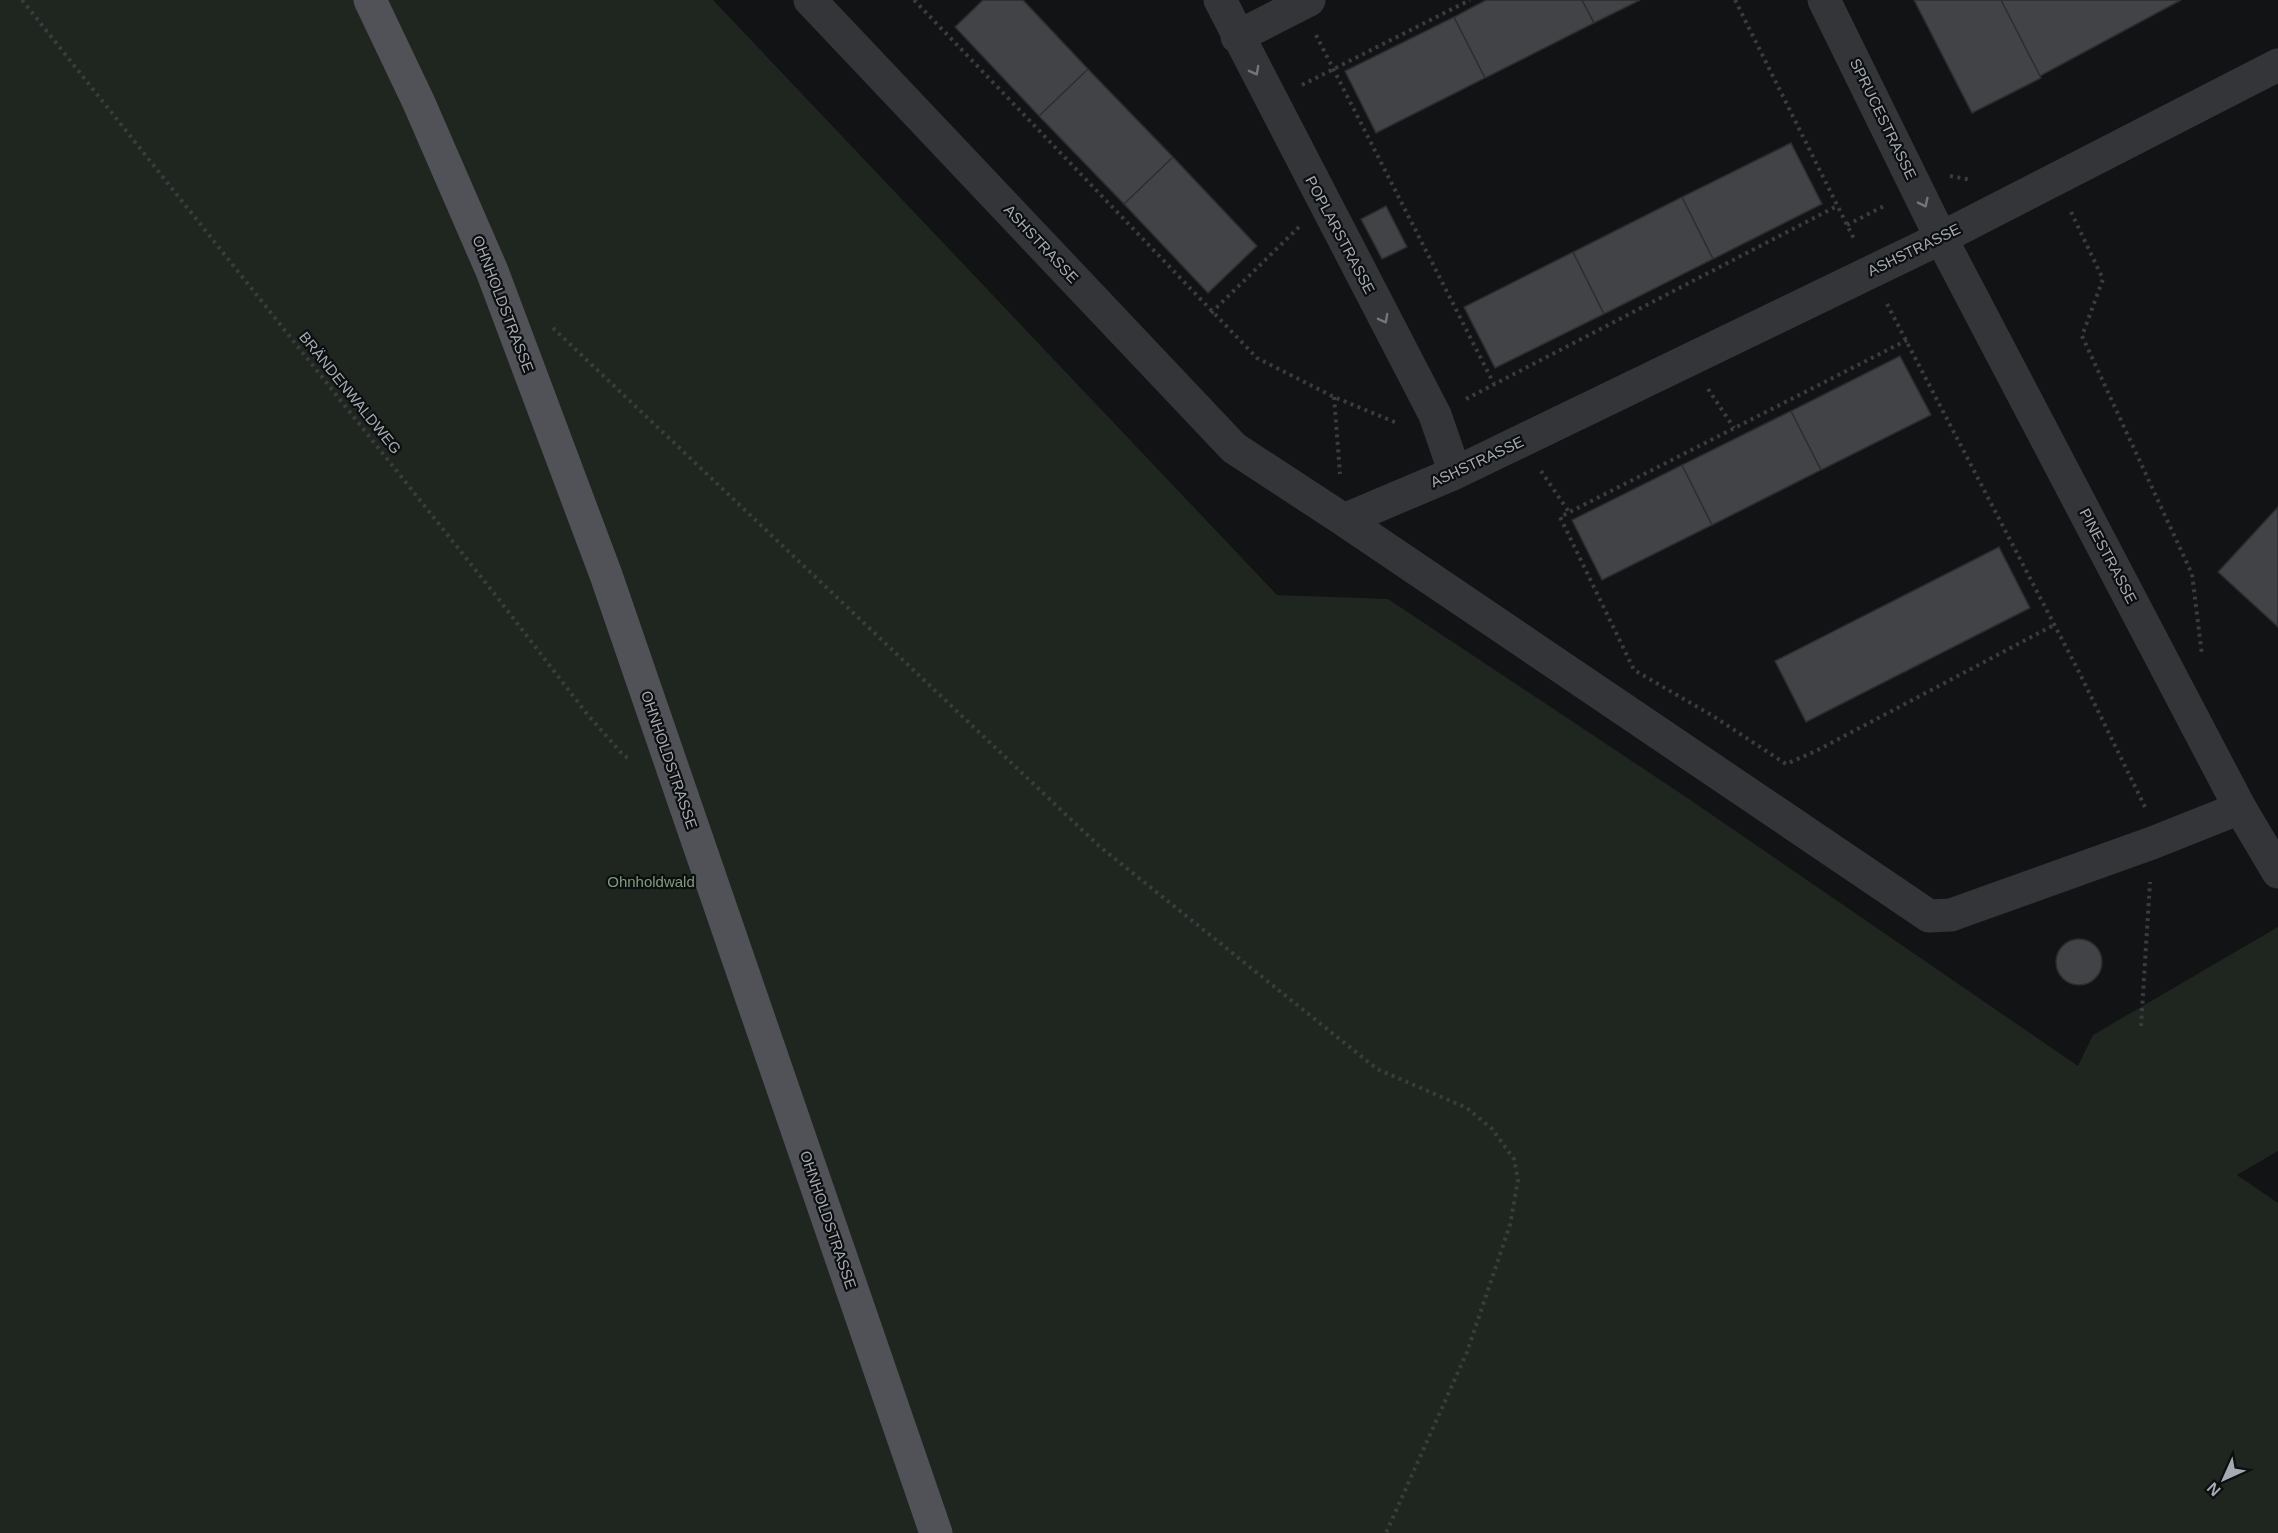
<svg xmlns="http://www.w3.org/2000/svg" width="2278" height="1533" viewBox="0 0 2278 1533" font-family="Helvetica,sans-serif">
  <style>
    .green { fill: #1f261f }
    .building { fill: #414347; stroke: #2d2d30; stroke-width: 1.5 }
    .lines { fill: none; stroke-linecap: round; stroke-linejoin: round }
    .path { stroke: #3a3c3f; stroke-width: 4; stroke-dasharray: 3 4.5; stroke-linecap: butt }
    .minor { stroke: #343538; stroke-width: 33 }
    .major { stroke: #505257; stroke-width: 33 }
    .oneway { stroke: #72767c }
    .labels { text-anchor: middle; stroke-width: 4.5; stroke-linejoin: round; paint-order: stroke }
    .street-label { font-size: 15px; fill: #a5abb3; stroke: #0d0e0f }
    .park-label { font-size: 15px; fill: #7f9d7d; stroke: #0d0e0f }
  </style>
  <rect width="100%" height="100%" fill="#121314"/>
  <path class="green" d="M0 0H713L1277 595 1388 599 1683 795 2078 1066 2093 1035 2278 927V1151L2237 1175 2278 1203V1533H0Z"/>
  <path class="building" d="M983 0H1023L1088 69 1039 116 955 27Z
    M1486 0H1582L1594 23 1485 78 1454 17Z
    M1582 0H1640L1594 23Z
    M1914 0H2001L2041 78 1972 113Z
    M2001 0H2181L2040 76Z
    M1454 17 1485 78 1376 133 1345 71Z
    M1088 69 1173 157 1124 204 1039 116Z
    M1791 143 1822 204 1713 259 1682 197Z
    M1173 157 1257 246 1208 293 1124 204Z
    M1682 197 1713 259 1604 314 1573 252Z
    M1386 206 1407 247 1382 259 1361 219Z
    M1573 252 1604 314 1495 368 1464 307Z
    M1900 356 1931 415 1821 470 1791 411Z
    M1791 411 1821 470 1712 525 1682 465Z
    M1682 465 1712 525 1602 580 1572 520Z
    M2278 507V627L2218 572Z
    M1999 547 2030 608 1806 722 1775 661Z
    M2056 962a23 23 0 1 1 46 0a23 23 0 1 1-46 0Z"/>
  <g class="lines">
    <path class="path" d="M22 0 497 597 587 714 624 756 631 759
      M914 0 1257 358 1334 397 1397 423
      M1735 0 1855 241
      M1316 35 1494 384
      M1302 85 1470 0
      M1950 176 1972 180
      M2071 212 2103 279 2082 336 2192 574 2202 655
      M1847 225 1886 205
      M1887 304 2079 672 2145 807
      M1211 313 1299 227
      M553 328 1099 846 1377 1069 1467 1108 1492 1129 1514 1159 1518 1180 1510 1225 1467 1352 1386 1533
      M1907 340 1560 517 1634 670 1713 716 1786 764 1816 751 2054 625
      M1708 389 1734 428
      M1334 397 1340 474
      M1466 399 1837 206
      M1541 471 1569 512
      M2141 1026 2150 882"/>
    <path class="minor" d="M810 0 1234 448 1344 520 1455 473 1941 238 2278 65
      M1220 0 1435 415 1455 473
      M1824 0 1941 238 2240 808 2278 872
      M1237 37 1309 0
      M1344 520 1929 916 1951 915 2152 843 2240 808"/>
    <path class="major" d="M370 0 419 103 492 271 606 575 936 1533"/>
  </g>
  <defs><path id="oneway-chevron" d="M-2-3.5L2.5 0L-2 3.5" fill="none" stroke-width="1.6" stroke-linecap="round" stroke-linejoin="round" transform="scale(1.5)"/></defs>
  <g class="oneway">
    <use href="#oneway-chevron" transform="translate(1255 71) rotate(62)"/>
    <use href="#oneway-chevron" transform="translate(1924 203) rotate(64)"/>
    <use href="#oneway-chevron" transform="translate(1384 319) rotate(62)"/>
  </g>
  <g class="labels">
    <g class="street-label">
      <text transform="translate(1883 119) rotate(64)" y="5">SPRUCESTRASSE</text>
      <text transform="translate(1340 235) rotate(62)" y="5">POPLARSTRASSE</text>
      <text transform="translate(1041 244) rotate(47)" y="5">ASHSTRASSE</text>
      <text transform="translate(1914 250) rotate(-26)" y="5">ASHSTRASSE</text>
      <text transform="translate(503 304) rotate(69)" y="5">OHNHOLDSTRASSE</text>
      <text transform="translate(350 393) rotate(51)" y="5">BRÄNDENWALDWEG</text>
      <text transform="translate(1477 462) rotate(-25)" y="5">ASHSTRASSE</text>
      <text transform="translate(2108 556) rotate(62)" y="5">PINESTRASSE</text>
      <text transform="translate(669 760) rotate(71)" y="5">OHNHOLDSTRASSE</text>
      <text transform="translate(828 1220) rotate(71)" y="5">OHNHOLDSTRASSE</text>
    </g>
    <g class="park-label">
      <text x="651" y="887">Ohnholdwald</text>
    </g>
  </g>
  <g transform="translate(2224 1479) rotate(225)" stroke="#0d0e0f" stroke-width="4.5" paint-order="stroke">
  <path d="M0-4.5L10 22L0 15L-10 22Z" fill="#a5abb3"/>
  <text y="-9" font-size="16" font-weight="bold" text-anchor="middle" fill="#a5abb3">N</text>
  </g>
</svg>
